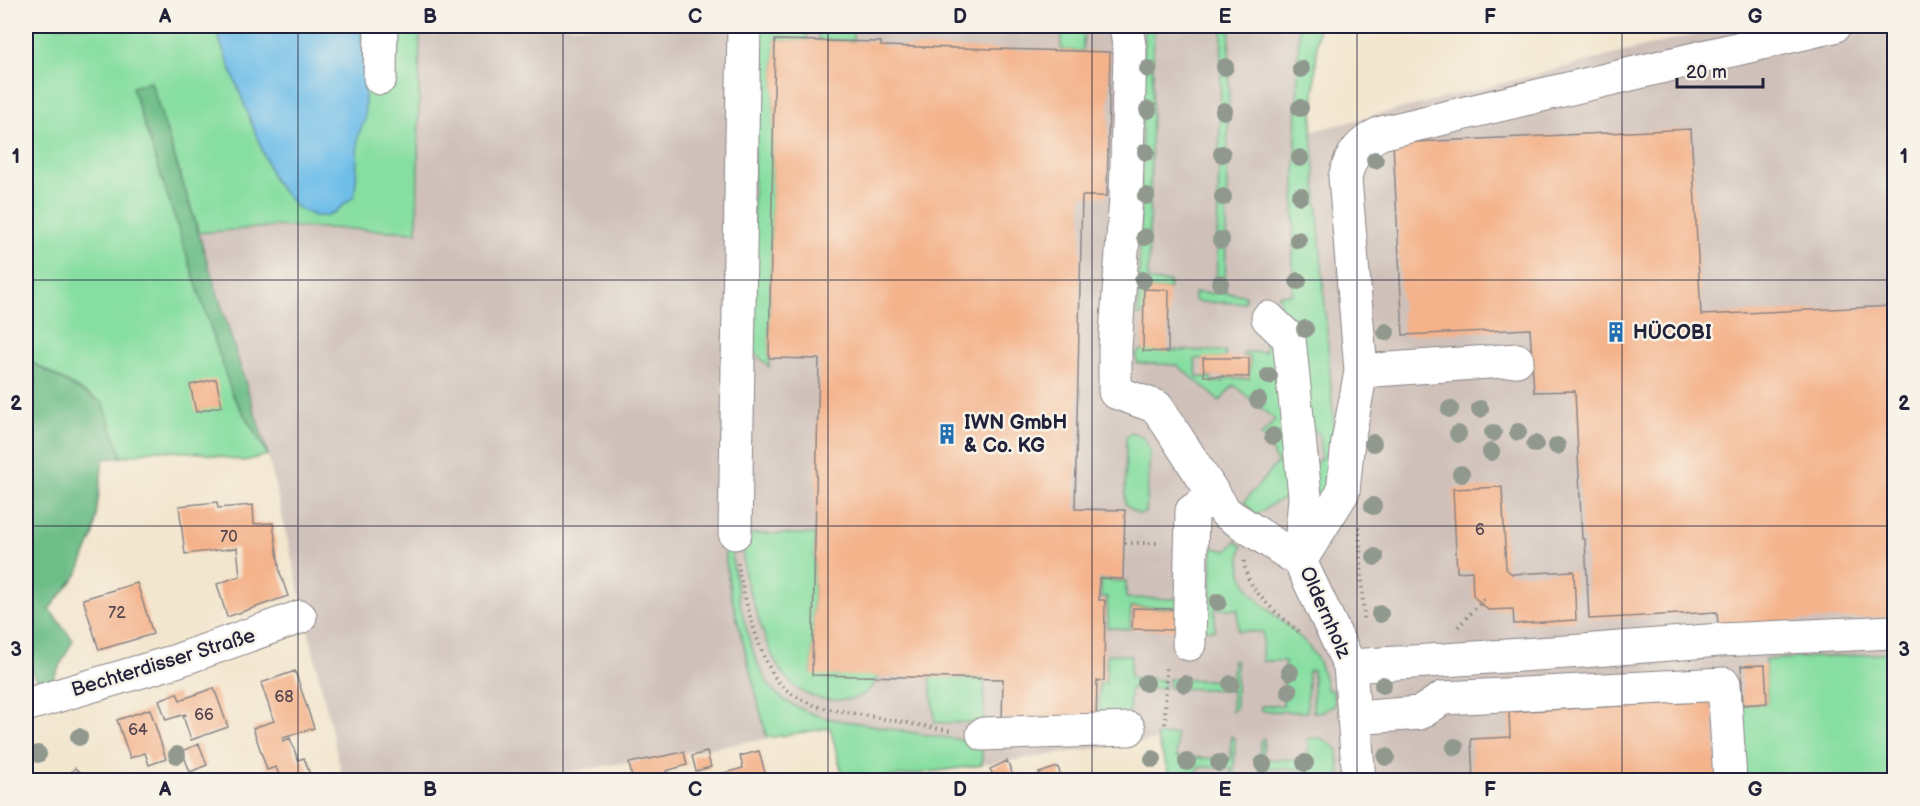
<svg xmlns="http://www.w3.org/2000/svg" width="1920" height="806" viewBox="0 0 1920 806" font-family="'Balsamiq Sans',sans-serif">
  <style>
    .industrial { fill: #cfc1ba }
    .green { fill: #87dea1; stroke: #54806e; stroke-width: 1.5 }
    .forest { fill: #6dbd87; stroke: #487061; stroke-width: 1.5 }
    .water { fill: #6ebee9; stroke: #487092; stroke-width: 1.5 }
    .building { fill: #f4b38b }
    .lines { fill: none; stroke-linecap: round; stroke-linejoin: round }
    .minor-casing { stroke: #8a8485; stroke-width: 35 }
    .path { stroke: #8a8485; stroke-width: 4; stroke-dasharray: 1.5 4.5; stroke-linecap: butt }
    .minor { stroke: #fff; stroke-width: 33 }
    .tree { fill: #91998f }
    .grid { fill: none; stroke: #22223b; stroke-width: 1.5; stroke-opacity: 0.55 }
    .labels { text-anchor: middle; stroke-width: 5; stroke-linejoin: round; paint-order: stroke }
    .number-label { font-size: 16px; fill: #56464f }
    .poi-label { font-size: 20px; font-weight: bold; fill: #22223b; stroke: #f7f3e8; text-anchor: start }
    .street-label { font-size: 20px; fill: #22223b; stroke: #f7f3e8 }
    .neatline { fill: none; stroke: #22223b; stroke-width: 2 }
    .grid-label { font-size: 20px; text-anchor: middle; font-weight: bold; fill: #22223b }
  </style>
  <rect width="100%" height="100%" fill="#f7f3e8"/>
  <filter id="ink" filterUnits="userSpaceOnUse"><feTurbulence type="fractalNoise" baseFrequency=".0167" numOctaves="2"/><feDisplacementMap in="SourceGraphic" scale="12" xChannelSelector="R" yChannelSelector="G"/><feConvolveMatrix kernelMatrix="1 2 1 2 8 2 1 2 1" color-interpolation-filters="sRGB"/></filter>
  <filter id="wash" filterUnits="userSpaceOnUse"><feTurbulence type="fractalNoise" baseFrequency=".008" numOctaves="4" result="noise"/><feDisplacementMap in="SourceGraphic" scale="24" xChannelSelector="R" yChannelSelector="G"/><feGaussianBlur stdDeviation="1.35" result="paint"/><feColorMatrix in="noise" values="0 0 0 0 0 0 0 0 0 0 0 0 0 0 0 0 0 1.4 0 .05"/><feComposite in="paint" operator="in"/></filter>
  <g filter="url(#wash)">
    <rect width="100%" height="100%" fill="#f3e6cf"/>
    <path class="industrial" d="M420 26H1319L1313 131 1727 26H1894V780H1171L1157 740 869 780H844L830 728 523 780H343L268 455 199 233 278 226 417 232Z"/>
    <path class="green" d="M26 26H420L417 232 278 226 199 233 151 83 232 394 268 455 244 461 201 453 156 450 122 457 103 403 26 359Z
      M756 26H807V40H775L769 367 751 349Z
      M819 26H853V41L818 40Z
      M1061 26H1084L1083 51 1061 50Z
      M1144 26H1154L1148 281 1170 282 1169 290 1144 289V315H1138Z
      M1222 26H1230L1225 293 1245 295V301L1243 303 1197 302 1194 299V293H1216Z
      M1299 26H1318L1312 131 1335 441 1331 494 1313 495 1311 468 1321 458 1319 434 1308 425 1294 321 1278 305 1280 301 1278 295 1292 294Z
      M1265 333 1273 338 1295 496C1280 498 1269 506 1256 515L1244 502 1278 462 1274 458 1270 445 1261 436 1275 420 1234 385 1220 401 1177 365 1137 363 1136 355 1142 350 1226 351 1225 358 1195 359 1197 377H1211L1212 382H1224V378L1249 379 1250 357 1243 356 1244 352H1265Z
      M1131 432 1144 438 1150 451 1146 513 1138 514 1125 504 1126 437Z
      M722 532 729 533C733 572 747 660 773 690 783 702 801 709 816 715 831 720 849 722 865 724 904 732 943 738 982 742V765L869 780H844L830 728 767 738 730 591Z
      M742 534H815L812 674 879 676C869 694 859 700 839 700 788 702 772 661 759 620 755 605 748 590 745 575 743 562 743 547 742 534Z
      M1236 541 1242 546C1229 598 1289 617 1312 651 1321 663 1324 676 1327 690H1333L1334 705 1322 712H1313V670L1308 671 1307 712 1261 711V706H1283L1285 661H1262L1263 632 1238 631V609H1215V630H1203L1199 599H1211L1212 547 1227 551Z
      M1101 580 1126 581V598L1182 599 1179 608 1131 607 1130 629 1108 628 1107 597H1101Z
      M1894 653V780H1743L1739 707 1743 705 1767 703 1765 660Z
      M1107 654 1131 655 1130 678 1164 680V688H1130L1129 722 1099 721V683H1106Z
      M1233 660 1236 662V708L1232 711V690L1169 688V679L1232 681Z
      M930 677 984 679V722L935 723Z
      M1176 734 1177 757 1231 759V736L1235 739 1234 780H1231V768L1198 767 1197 780H1171L1156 736Z
      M1264 738 1263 759 1308 760V738H1321L1338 750 1340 780H1308L1307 770 1264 768 1263 780H1260V741Z"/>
    <path class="forest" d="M151 82 268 455 232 394 132 87Z
      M26 359 103 403 122 457 103 459 94 534 77 575 49 609 73 640 50 685C22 681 31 652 26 631Z"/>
    <path class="water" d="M214 26H360L365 81V120L358 135 356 182 354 196 335 212 325 216H314L296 207 274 181Z"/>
    <g id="blocks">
      <path class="building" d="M775 40 881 42V46L1110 52 1107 196H1082L1075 509 1125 510 1123 579 1099 578V600H1105L1104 681H1097L1096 722 1002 720 1003 679 812 675 819 359 769 358Z
        M1691 129 1701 315 1894 306V616L1718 625 1717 612 1589 619 1585 539H1582L1575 391 1534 392 1530 329 1403 335 1393 143Z
        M1144 289 1169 290 1168 352 1143 351Z
        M1203 358H1249V377L1204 376Z
        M216 379 222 406 196 412 190 385Z
        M1502 487 1506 569 1512 574 1574 571 1576 620 1514 624 1513 609 1488 610 1473 596 1472 571 1457 572 1453 489Z
        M217 502 218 508 253 505 254 524 273 523 280 573 288 596 227 617 217 584 240 576 237 548 185 554 179 506Z
        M137 583 153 634 99 650 83 599Z
        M1133 608 1178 609 1177 630 1132 629Z
        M1765 665 1767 703 1743 705 1741 666Z
        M295 671 314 728 283 738V741L290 738 298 760 304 758 312 780H281L276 767 267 770 253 728 274 721 261 683Z
        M214 688 228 727 191 740 183 716 186 715 185 714 166 720 159 700 177 693 180 700Z
        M1713 701 1717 780H1473L1471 739 1510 737 1509 712Z
        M150 709 166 759 149 765 145 753 130 758 117 720Z
        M199 744 207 765 190 772 182 751Z
        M759 751 767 780H710L709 777 743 768 740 756Z
        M684 752 687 765 666 771 669 780H625L632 778 629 763Z
        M707 752 711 767 696 771 692 756Z
        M1007 761 1013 775 1001 780H996L990 769Z
        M1058 767 1062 780H1042L1039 773Z
        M75 768 89 780H63Z"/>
    </g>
  </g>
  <g filter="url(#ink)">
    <use href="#blocks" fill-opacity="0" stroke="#8a8485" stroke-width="1.5"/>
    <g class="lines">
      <g class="minor-casing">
        <path id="minor" d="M1126 26 1130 52 1126 197 1115 348V392L1157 407 1226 513 1300 561 1305 496 1289 338 1268 318
          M380 78 381 26
          M1361 371 1517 360
          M735 533 744 26
          M1189 644 1192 511 1215 496
          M1350 666 1582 651 1720 640 1894 632
          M26 705 176 661 300 617
          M1354 718 1420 713 1443 698 1724 684 1730 780
          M983 734 1129 729
          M1359 780 1350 666 1300 561 1343 492 1348 441 1361 371 1345 178C1350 155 1360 143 1381 133L1834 26"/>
      </g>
      <path class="path" d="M1359 527 1364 621
        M1125 543H1160
        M1244 561C1246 592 1278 613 1299 632
        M738 563C742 592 761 666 782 686 792 696 805 701 818 707L952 731
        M1458 627 1486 597
        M1165 724 1166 665"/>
      <use href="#minor" class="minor"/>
    </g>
    <g class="tree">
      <circle cx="1225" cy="67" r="9"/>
      <circle cx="1148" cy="69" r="9"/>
      <circle cx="1301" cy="69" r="9"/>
      <circle cx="1300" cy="108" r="9"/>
      <circle cx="1148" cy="110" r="9"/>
      <circle cx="1224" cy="111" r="9"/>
      <circle cx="1146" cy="152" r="9"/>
      <circle cx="1222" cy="154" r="9"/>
      <circle cx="1300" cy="158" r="9"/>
      <circle cx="1375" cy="160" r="9"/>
      <circle cx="1146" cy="196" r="9"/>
      <circle cx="1300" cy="196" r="9"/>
      <circle cx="1223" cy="197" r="9"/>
      <circle cx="1145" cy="237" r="9"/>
      <circle cx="1221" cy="240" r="9"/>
      <circle cx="1298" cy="240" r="9"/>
      <circle cx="1143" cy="280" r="9"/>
      <circle cx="1298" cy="281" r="9"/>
      <circle cx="1220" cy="283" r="9"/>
      <circle cx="1305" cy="329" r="9"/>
      <circle cx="1386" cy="332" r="9"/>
      <circle cx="1269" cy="376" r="9"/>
      <circle cx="1258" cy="400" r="9"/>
      <circle cx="1450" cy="409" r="9"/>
      <circle cx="1480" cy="409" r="9"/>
      <circle cx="1518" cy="432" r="9"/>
      <circle cx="1493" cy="433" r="9"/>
      <circle cx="1458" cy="434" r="9"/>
      <circle cx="1273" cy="436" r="9"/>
      <circle cx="1373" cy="443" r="9"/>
      <circle cx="1535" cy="444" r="9"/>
      <circle cx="1557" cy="446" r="9"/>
      <circle cx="1491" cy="452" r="9"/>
      <circle cx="1461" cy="474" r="9"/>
      <circle cx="1373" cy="506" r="9"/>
      <circle cx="1375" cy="557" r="9"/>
      <circle cx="1218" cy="602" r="9"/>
      <circle cx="1380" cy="614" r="9"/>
      <circle cx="1290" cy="672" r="9"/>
      <circle cx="1146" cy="683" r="9"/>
      <circle cx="1185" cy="684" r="9"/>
      <circle cx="1231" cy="684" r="9"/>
      <circle cx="1383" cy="685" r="9"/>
      <circle cx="1289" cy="691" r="9"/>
      <circle cx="79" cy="737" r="9"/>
      <circle cx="1455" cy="747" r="9"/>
      <circle cx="38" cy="754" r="9"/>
      <circle cx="177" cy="755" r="9"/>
      <circle cx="1386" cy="757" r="9"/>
      <circle cx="1153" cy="759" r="9"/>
      <circle cx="1187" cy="762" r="9"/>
      <circle cx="1219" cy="763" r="9"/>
      <circle cx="1305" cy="763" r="9"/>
      <circle cx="1263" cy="764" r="9"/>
    </g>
  </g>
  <path class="grid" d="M298 26V780M563 26V780M828 26V780M1092 26V780M1357 26V780M1622 26V780M26 280H1894M26 526H1894"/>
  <defs>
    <g id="building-bare" transform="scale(1.62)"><path d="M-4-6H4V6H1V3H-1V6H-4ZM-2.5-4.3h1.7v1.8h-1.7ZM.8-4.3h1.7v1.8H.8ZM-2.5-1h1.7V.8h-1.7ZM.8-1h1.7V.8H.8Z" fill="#1f6fb2" stroke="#f7f3e8" stroke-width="2.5" paint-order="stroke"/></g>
  </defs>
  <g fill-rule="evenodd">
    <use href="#building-bare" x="1616" y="332"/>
    <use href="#building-bare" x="947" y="434"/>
  </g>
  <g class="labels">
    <g class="number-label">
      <text x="1480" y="535">6</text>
      <text x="229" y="542">70</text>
      <text x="117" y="618">72</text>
      <text x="284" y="702">68</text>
      <text x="204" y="720">66</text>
      <text x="138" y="735">64</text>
    </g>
    <g class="poi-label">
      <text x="1633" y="339">HÜCOBI</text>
      <text x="964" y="429">IWN GmbH<tspan x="964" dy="23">&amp; Co. KG</tspan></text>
    </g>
    <g class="street-label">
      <text transform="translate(1326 612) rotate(66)" y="7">Oldernholz</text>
      <text transform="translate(163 662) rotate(-17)" y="7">Bechterdisser Straße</text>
    </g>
  </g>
  <rect width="1920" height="806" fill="none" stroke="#f7f3e8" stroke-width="66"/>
  <path d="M1677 78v9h86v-9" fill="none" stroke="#22223b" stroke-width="3"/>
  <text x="1686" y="78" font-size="18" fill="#22223b" stroke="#f7f3e8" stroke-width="4.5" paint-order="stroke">20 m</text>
  <rect x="33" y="33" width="1854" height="740" class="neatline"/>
  <g class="grid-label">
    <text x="165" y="23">A</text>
    <text x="430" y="23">B</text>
    <text x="695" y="23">C</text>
    <text x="960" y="23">D</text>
    <text x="1225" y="23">E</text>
    <text x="1490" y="23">F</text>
    <text x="1755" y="23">G</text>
    <text x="16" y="163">1</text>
    <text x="1904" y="163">1</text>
    <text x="16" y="410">2</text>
    <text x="1904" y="410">2</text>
    <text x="16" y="656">3</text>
    <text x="1904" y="656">3</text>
    <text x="165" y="796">A</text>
    <text x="430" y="796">B</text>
    <text x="695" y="796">C</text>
    <text x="960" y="796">D</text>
    <text x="1225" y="796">E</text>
    <text x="1490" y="796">F</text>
    <text x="1755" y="796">G</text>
  </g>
</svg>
